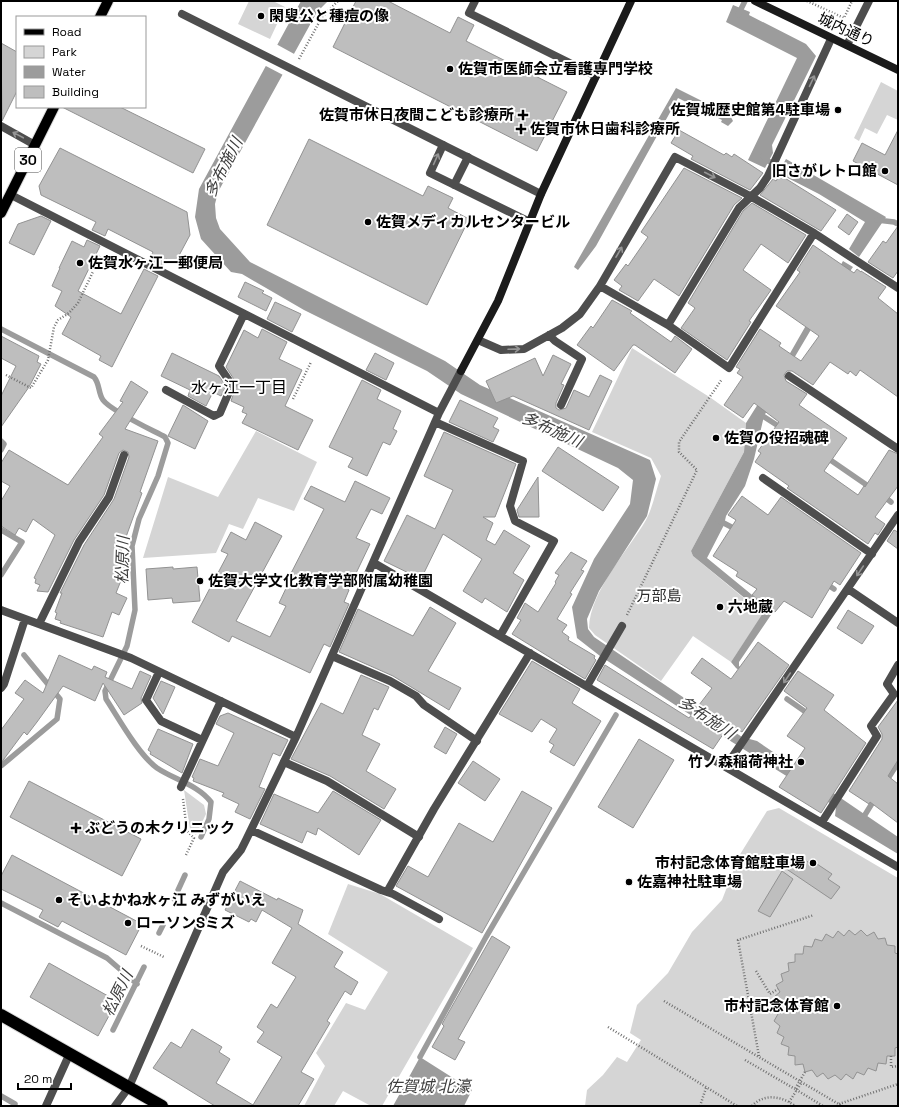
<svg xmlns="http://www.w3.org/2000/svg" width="899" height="1107" viewBox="0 0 899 1107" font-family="'Space Grotesk','Noto Sans JP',sans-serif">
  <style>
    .green { fill: #d5d5d5 }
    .water { fill: #9c9c9c }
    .pier { fill: #fff }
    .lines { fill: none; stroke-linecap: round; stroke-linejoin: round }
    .stream { stroke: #9c9c9c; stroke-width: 5.5 }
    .building { fill: #bebebe; stroke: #929292 }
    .primary-casing { stroke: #dbdbdb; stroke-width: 12 }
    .highway-casing { stroke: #dbdbdb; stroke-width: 14 }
    .path { stroke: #707070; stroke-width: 2.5; stroke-dasharray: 1 2; stroke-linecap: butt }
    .lane { stroke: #4e4e4e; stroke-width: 8 }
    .street { stroke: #4e4e4e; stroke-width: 8 }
    .secondary { stroke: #1b1b1b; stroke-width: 8 }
    .primary { stroke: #000; stroke-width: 10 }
    .highway { stroke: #000; stroke-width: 12 }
    .path-bridge { stroke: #707070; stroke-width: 2.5; stroke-dasharray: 1 2; stroke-linecap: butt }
    .oneway { stroke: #959595 }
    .poi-dot { fill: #000; stroke: #fff; stroke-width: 1.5 }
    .labels { text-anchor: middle; stroke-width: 4; stroke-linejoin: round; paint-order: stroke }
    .shield { fill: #fff; stroke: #4c4c4c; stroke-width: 1 }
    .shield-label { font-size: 14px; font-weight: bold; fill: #000 }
    .poi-label { font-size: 15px; font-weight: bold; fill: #000; stroke: #fff; text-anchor: start }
    .street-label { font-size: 15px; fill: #000; stroke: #fff }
    .park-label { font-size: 15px; fill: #2c2c2c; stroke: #fff }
    .water-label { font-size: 16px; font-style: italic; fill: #3d3d3d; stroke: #fff }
    .neighbourhood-label { font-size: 16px; fill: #000; stroke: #fff }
  </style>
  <rect width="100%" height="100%" fill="#fff"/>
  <path class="green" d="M249 1H273L285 7 270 39 238 24Z
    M881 82 898 91V120L887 115 877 134 865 128 859 141 854 138Z
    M632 348 711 398 746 423 744 452 691 551 693 556 763 614 731 662 693 636 661 681 595 635 589 628C590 591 628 551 646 520 653 507 656 490 661 476L651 458 592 432Z
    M256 431 317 462 294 511 258 498 243 529 229 524 216 553 143 558 168 477 218 497Z
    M184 790 204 805 206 814 196 835 190 829Z
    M779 808 898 878V1106H585L587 1090 603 1075 617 1057 627 1062 641 1040 630 1033 637 1005 668 973 692 932 722 900 739 856 767 811Z
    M348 884 380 894 473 948 382 1106H371L343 1091 334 1106H304L325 1066 316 1053 346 1003 365 1010 388 972 328 934Z"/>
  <path class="water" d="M301 1H328L317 12 218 192 215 204 216 218 220 229 250 262 445 361 480 385 650 460 656 479 647 516 599 591 587 619 588 629 594 637 742 737 757 741 898 837V854L835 816 836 807 732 742 600 656 577 638 572 607 594 559 630 504 633 480 618 468 461 394 427 371 304 310 242 274 231 272 201 239 195 217 199 189Z
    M733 5 750 12 749 15 806 44 816 56 772 145 773 153 765 168 748 160 797 58 726 22Z
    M676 88 730 115 733 121 728 126 721 122 722 120 678 98 596 246 578 270 574 267 575 265Z
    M786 159 886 217 859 257 849 249 865 222 819 194 778 173Z
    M843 261 853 267 822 311 774 392 776 395 764 416 754 459 745 486 726 516 724 525 707 558 773 612 739 662V666L770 689 768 692 736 668 731 662 763 613 693 556 691 551 744 452 746 423 789 355Z
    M420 1057 472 1090 464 1106H393Z"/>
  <path class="pier" d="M276 44 296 55 285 76 264 65Z"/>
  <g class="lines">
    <path class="stream" d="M738 15 745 1
      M763 156 768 161 787 170
      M877 220 894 222 898 224
      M1 329 94 377C100 384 98 393 103 400 111 411 152 430 165 437L168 443 158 476 139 519 132 546 135 610 127 646 105 691 106 699C119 719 139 755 157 768 175 780 198 785 211 802L209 819 201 837
      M758 413 783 429
      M1 441 4 444 1 450
      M826 457 871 488
      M882 495 891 502
      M718 520 737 530
      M1 530 22 542 1 575
      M825 583 834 589
      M787 699 810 715
      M1 766 57 719 60 699 24 655
      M885 783 898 763
      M863 818 876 797
      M174 899 185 875
      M1 903 107 958 137 984
      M159 933 163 925
      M113 1030 144 967
      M420 1057 486 937 616 715
      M1 1096 15 1104"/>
  </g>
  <path class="building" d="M356 1H388L450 33 458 17 474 25 466 41 567 92 537 151 333 47Z
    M1 43 17 52V91L2 121Z
    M62 107H120L205 149 193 173Z
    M679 130 724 155 726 153 732 157 734 154 763 173 750 190 691 159 693 156 671 143Z
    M898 130V185L853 161 862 143 885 155Z
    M309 139 423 196 428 186 453 198 448 208 469 219 427 305 267 225Z
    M60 148 187 212 190 235 175 263 166 259 163 266 149 259 153 252 108 229 105 236 92 230 96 222 41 195 39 186Z
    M684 168 742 198 734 205 679 296 654 279 638 301 619 290 622 286 614 280 626 264 628 266 648 237 641 232Z
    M780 175 836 210 821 231 760 195 773 179 776 181Z
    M752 203 806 235 788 263 761 244 743 270 771 290 749 321 751 322 727 360 681 328 695 308 688 303 743 211Z
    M847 214 858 222 849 235 838 227Z
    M41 216 51 221 34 255 9 243 18 224Z
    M898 226V271L893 278 868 262 883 241 886 243Z
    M87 240 100 246 78 291 121 314 144 269 158 276 112 367 99 360 101 356 62 334 71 317 55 306 62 291 52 286 60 268H59L72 241 84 247Z
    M813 245 854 273 857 269 861 272V271L886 287 878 298 898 314V397L860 370 856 376 850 371 848 374 830 362 813 385 792 371H787L784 375 786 381 807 394 799 405 847 438 824 471 858 495 864 486 865 487 889 450 898 454V486L875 517 885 524 878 535 875 533 868 544 787 488 789 486 755 462 761 453 758 451 779 422 754 403 743 418 724 405 743 377 737 373 740 369 736 367 760 329 781 343 779 346 801 361 819 336 776 306 800 272 797 270Z
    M245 282 264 291 262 293 272 298 266 311 238 297Z
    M612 300 632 311 630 313 671 342 675 336 692 349 675 373 635 345H633L614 371 577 345 591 326 593 328Z
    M275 302 301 314 292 332 267 319Z
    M262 329 287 342 279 359 302 370 285 406 313 420 298 450 242 423 247 414 242 412 244 407 231 401 237 384 226 367 244 330 258 338Z
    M1 336 39 356 37 362 41 364 29 387 1 427V396L16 366 1 358Z
    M172 353 219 376 226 386 221 396 213 392 206 406 188 396 190 390 161 376Z
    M375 353 394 363 386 380 366 370Z
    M553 355 571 364 561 384 564 385 556 403V408L559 410 566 408 574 390 589 397 600 375 612 381 589 430 513 396 496 403 486 381 535 358 543 376Z
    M362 380 381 390 377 399 401 411 393 429 397 431 390 445 383 442 367 476 348 467 353 458 329 447Z
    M131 381 148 392 125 429 158 441 140 492 142 493 118 559 128 563 116 593 127 598 119 615 112 612 103 637 60 623 61 621 55 619 57 613 55 612 62 593H60L84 545 114 499 129 457 128 452 123 450 119 453 104 495 74 540 48 592 37 591 40 585 35 583 36 579 34 578 55 535 33 519 26 532 19 528 15 535 1 526V501L10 486 1 481V463L9 450 68 485 103 437 99 434 123 402 120 401Z
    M460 400 498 418 493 427 499 430 493 442 449 422Z
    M183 405 208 421 195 449 168 436Z
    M444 432 516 464 495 517H483L493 523 486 540 495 545 504 530 530 546 513 573 524 580 507 612 485 598 482 603 463 591 482 559 443 534 421 579 384 561 407 515 435 529 453 490 424 476Z
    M558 447 619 487 603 511 542 471Z
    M538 477 539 517H519L517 510Z
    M355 481 390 498 382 514 371 509 356 538 370 544 348 590H349L344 602 349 604 330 647 324 644 310 673 232 636 229 642 192 622 228 554 221 551 231 532 246 540 255 522 282 536 236 621 270 637 286 606 279 603 289 582 287 581 324 509 304 499 311 486 345 502Z
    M742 496 768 515 781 497 861 553 840 585 834 581 812 618 784 601 775 612 752 595 757 589 736 576 738 572 713 556 736 520 728 515Z
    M894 530 898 532V549L887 541Z
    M571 552 587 561 581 570 584 571 570 593 572 594 557 619 567 625 562 632 569 637 568 640 595 656 594 658 596 660 585 679 512 634 521 620 517 618 525 603 538 612 556 583 555 582 559 575 555 573Z
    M173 567V569L197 567 200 601 173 603 172 598 148 600 146 569Z
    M430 607 456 623 428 671 461 688 449 710 393 676 339 652 358 609 413 636Z
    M848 610 874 626 862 644 837 628Z
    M758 642 789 665 742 732 730 724 713 749 597 680 605 665 689 718 712 688 691 673 702 658 731 679Z
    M59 655 92 670 94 666 107 672 105 677 132 689 140 671 151 676 141 698 142 703 124 715 103 683 95 701 63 686 37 722 27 735 24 732 1 763V730L24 699 15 693 25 680 43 693Z
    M532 661 580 689 572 703 601 721 574 766 550 752 554 745 549 742 557 729 541 719 532 732 499 714Z
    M798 671 834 695 824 710 866 743 821 813 779 787 805 748 787 736 807 708 784 691Z
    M361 675 389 687 378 710 374 708 362 735 380 744 366 771 396 789 384 809 330 776 291 759 320 705 321 703 343 714Z
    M161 681 175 687 163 714 153 698Z
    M898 700V760L888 776 898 784V823L870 802 869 804 849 791 882 739V734L878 727Z
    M228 713 288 740 280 756 273 753 259 787 265 789 250 819 235 812 239 804 222 796 224 793 193 781 194 778 192 777 200 759 218 766 234 733 216 724 220 716Z
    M445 727 457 734 446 754 434 747Z
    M158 729 193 744 182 773 150 754 151 752 148 750Z
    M639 739 674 760 633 828 598 807Z
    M473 761 500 779 485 801 458 783Z
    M29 781 141 839 122 876 10 817Z
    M333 791 381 820 359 855 318 828 316 835 307 831 302 843 260 824 274 794 318 813Z
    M522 791 552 808 482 933 396 886 408 866 428 877 459 823 493 842Z
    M794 854 815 866 817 864 832 874 828 879 840 887 831 899 785 868Z
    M12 855 142 924 126 955 62 921 58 927 39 917 43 910 1 889V876Z
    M782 871 793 879 770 917 758 911Z
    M240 881 277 900 278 898 303 910 298 924 343 952 334 967 358 982 351 995 345 991 327 1021 330 1023 301 1072 314 1079 298 1106H215L153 1068 171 1042 181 1048 192 1029 222 1047 219 1052 230 1059 216 1083 253 1105 282 1057 257 1042 264 1032 257 1027 271 1004 277 1008 296 977 272 963 292 928 262 910 256 922 251 919 249 922 225 910Z
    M849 930 855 935 861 930 867 936 874 932 878 939 885 938 887 945 895 946V953L898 954V1047L895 1048V1056H887L886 1064 878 1063 876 1071 868 1068 864 1075 857 1072 853 1079 846 1074 841 1080 835 1075 828 1079 823 1073 817 1077 812 1070 805 1072 803 1064 795 1065V1056L788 1055 789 1047 781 1044 784 1037 777 1033 780 1026 774 1021 778 1014 773 1009 778 1003 774 997 780 992 776 985 783 981 781 974 789 971 788 963 795 962V954H803L804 946 812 947 815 939 822 941 826 934 833 938 838 931 844 936Z
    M492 936 510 947 458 1039 465 1042 455 1060 432 1047 444 1026 442 1024Z
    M49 963 117 1001 98 1036 30 997Z"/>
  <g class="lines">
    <g class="primary-casing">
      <path id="primary" d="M100 17 108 1
        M1 213 54 107"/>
    </g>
    <g class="highway-casing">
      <path id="highway" d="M1 1015 162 1106"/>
    </g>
    <path class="path" d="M807 1 844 18 852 1
      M299 59 322 17 338 1
      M6 375 31 388 48 360 54 327 58 320 69 313 78 303 101 255
      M293 399 311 362
      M627 615 697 470 679 452V442L722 379
      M183 799 187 831 194 838 186 855
      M141 946 164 957
      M756 971 770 994 778 989
      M664 1001 842 1106
      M608 1027 737 1106
      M759 1056 738 940 814 915
      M891 1056V1067L898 1066
      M745 1060 795 1089
      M789 1102 802 1082
      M839 1104 898 1084
      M700 1106 706 1088
      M752 1106C764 1093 782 1096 795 1106"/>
    <path class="lane" d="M475 1 469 13 596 76
      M443 145 430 173 530 222
      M454 185 468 157
      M332 656 390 681 416 696 424 705 477 741
      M284 762 327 781 419 837"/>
    <path class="street" d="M182 14 541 194
      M847 45 869 1
      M1 126 35 145
      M11 195 439 413
      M600 286 668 325 729 368 814 233
      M668 325 739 208 760 188 768 176 831 39
      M549 335 555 341 582 359 561 405
      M478 340 501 350 524 349 562 328 580 314 600 286 675 157 750 196 814 233 898 288
      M789 376 898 449
      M166 390 214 416 220 413 232 385 219 366 244 314
      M435 422 523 461 510 506 515 521 554 541 500 636
      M763 478 872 554
      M374 563 898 867
      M848 589 898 623
      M1 610 131 658 296 737
      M39 624 79 542 109 497 124 455
      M159 672 146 700 161 721 202 740
      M587 686 622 626
      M1 688 4 684 25 619
      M726 766 898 515
      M181 787 221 701
      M822 822 877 736 871 726 894 694 887 684 898 665
      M251 830 381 890 393 894 439 919
      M387 892 434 809 530 653
      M46 1106 70 1053
      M115 1106 129 1087 223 872 241 850 246 840 296 737 439 413 461 371"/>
    <path class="secondary" d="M755 1 898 70
      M461 371 498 301 541 194 631 1"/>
    <use href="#primary" class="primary"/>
    <use href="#highway" class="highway"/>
    <path class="path-bridge" d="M805 1072 795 1089 823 1106"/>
  </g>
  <defs><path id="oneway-shaft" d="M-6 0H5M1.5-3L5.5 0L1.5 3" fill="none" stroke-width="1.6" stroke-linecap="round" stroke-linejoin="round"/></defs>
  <g class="oneway">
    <use href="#oneway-shaft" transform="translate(812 81) rotate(-65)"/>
    <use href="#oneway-shaft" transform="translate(18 135) rotate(-152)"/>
    <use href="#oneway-shaft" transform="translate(436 159) rotate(-66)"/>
    <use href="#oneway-shaft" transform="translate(710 175) rotate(27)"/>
    <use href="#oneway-shaft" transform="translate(619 252) rotate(-60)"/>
    <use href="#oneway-shaft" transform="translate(514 349) rotate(-2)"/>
    <use href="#oneway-shaft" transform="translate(860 571) rotate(124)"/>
    <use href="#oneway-shaft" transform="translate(787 678) rotate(124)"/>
  </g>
  <g class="poi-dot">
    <circle cx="261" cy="16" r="4"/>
    <circle cx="450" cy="69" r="4"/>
    <circle cx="838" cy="110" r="4"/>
    <path d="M521 109h4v4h4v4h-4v4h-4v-4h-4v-4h4z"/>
    <path d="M519 123h4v4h4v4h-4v4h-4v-4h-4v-4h4z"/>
    <circle cx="885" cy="171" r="4"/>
    <circle cx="368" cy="222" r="4"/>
    <circle cx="80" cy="263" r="4"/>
    <circle cx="716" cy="438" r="4"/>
    <circle cx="200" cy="581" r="4"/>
    <circle cx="720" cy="607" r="4"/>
    <circle cx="801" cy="762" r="4"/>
    <path d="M74 822h4v4h4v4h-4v4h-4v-4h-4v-4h4z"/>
    <circle cx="813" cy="863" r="4"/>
    <circle cx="629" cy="882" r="4"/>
    <circle cx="59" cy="900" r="4"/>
    <circle cx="128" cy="923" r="4"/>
    <circle cx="837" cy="1006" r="4"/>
  </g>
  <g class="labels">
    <rect class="shield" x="15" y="148" width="26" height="24" rx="3"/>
    <g class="shield-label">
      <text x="28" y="165">30</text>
    </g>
    <g class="poi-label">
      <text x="269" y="21">閑叟公と種痘の像</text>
      <text x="458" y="74">佐賀市医師会立看護専門学校</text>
      <text x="830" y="115" text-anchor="end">佐賀城歴史館第4駐車場</text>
      <text x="514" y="120" text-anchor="end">佐賀市休日夜間こども診療所</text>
      <text x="530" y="134">佐賀市休日歯科診療所</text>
      <text x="877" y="176" text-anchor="end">旧さがレトロ館</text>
      <text x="376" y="227">佐賀メディカルセンタービル</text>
      <text x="88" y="268">佐賀水ヶ江一郵便局</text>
      <text x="724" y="443">佐賀の役招魂碑</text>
      <text x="208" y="586">佐賀大学文化教育学部附属幼稚園</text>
      <text x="728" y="612">六地蔵</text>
      <text x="793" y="767" text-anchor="end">竹ノ森稲荷神社</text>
      <text x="85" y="833">ぶどうの木クリニック</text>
      <text x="805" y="868" text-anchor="end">市村記念体育館駐車場</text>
      <text x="637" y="887">佐嘉神社駐車場</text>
      <text x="67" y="905">そいよかね水ヶ江 みずがいえ</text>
      <text x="136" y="928">ローソンSミズ</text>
      <text x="829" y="1011" text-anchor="end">市村記念体育館</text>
    </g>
    <g class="street-label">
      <text transform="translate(846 30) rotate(25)" y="5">城内通り</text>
    </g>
    <g class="park-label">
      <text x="659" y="601">万部島</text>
    </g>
    <g class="water-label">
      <text transform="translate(223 167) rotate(-63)" y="6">多布施川</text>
      <text transform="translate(552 429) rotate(24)" y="6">多布施川</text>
      <text transform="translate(122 560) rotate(-88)" y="6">松原川</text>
      <text transform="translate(707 717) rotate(33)" y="6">多布施川</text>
      <text transform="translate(117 993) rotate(-64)" y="6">松原川</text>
      <text x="428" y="1092">佐賀城 北濠</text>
    </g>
    <g class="neighbourhood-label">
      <text x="239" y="393">水ヶ江一丁目</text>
    </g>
  </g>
  <rect width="899" height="1107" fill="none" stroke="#000000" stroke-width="4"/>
  <rect x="16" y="16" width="130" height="92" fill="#ffffff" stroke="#999999"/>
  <rect x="24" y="29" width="20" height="6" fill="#000000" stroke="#999999"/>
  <text x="52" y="36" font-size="12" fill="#000000">Road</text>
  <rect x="24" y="46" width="20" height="12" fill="#d5d5d5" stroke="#999999"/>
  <text x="52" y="56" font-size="12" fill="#000000">Park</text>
  <rect x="24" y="66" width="20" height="12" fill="#9c9c9c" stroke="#999999"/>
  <text x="52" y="76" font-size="12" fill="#000000">Water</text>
  <rect x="24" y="86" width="20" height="12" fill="#bebebe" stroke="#999999"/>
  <text x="52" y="96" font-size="12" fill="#000000">Building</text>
  <path d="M18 1083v6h53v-6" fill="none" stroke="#000000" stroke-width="2"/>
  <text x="24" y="1083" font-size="12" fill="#000000" stroke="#ffffff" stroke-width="3" paint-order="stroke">20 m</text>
</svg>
